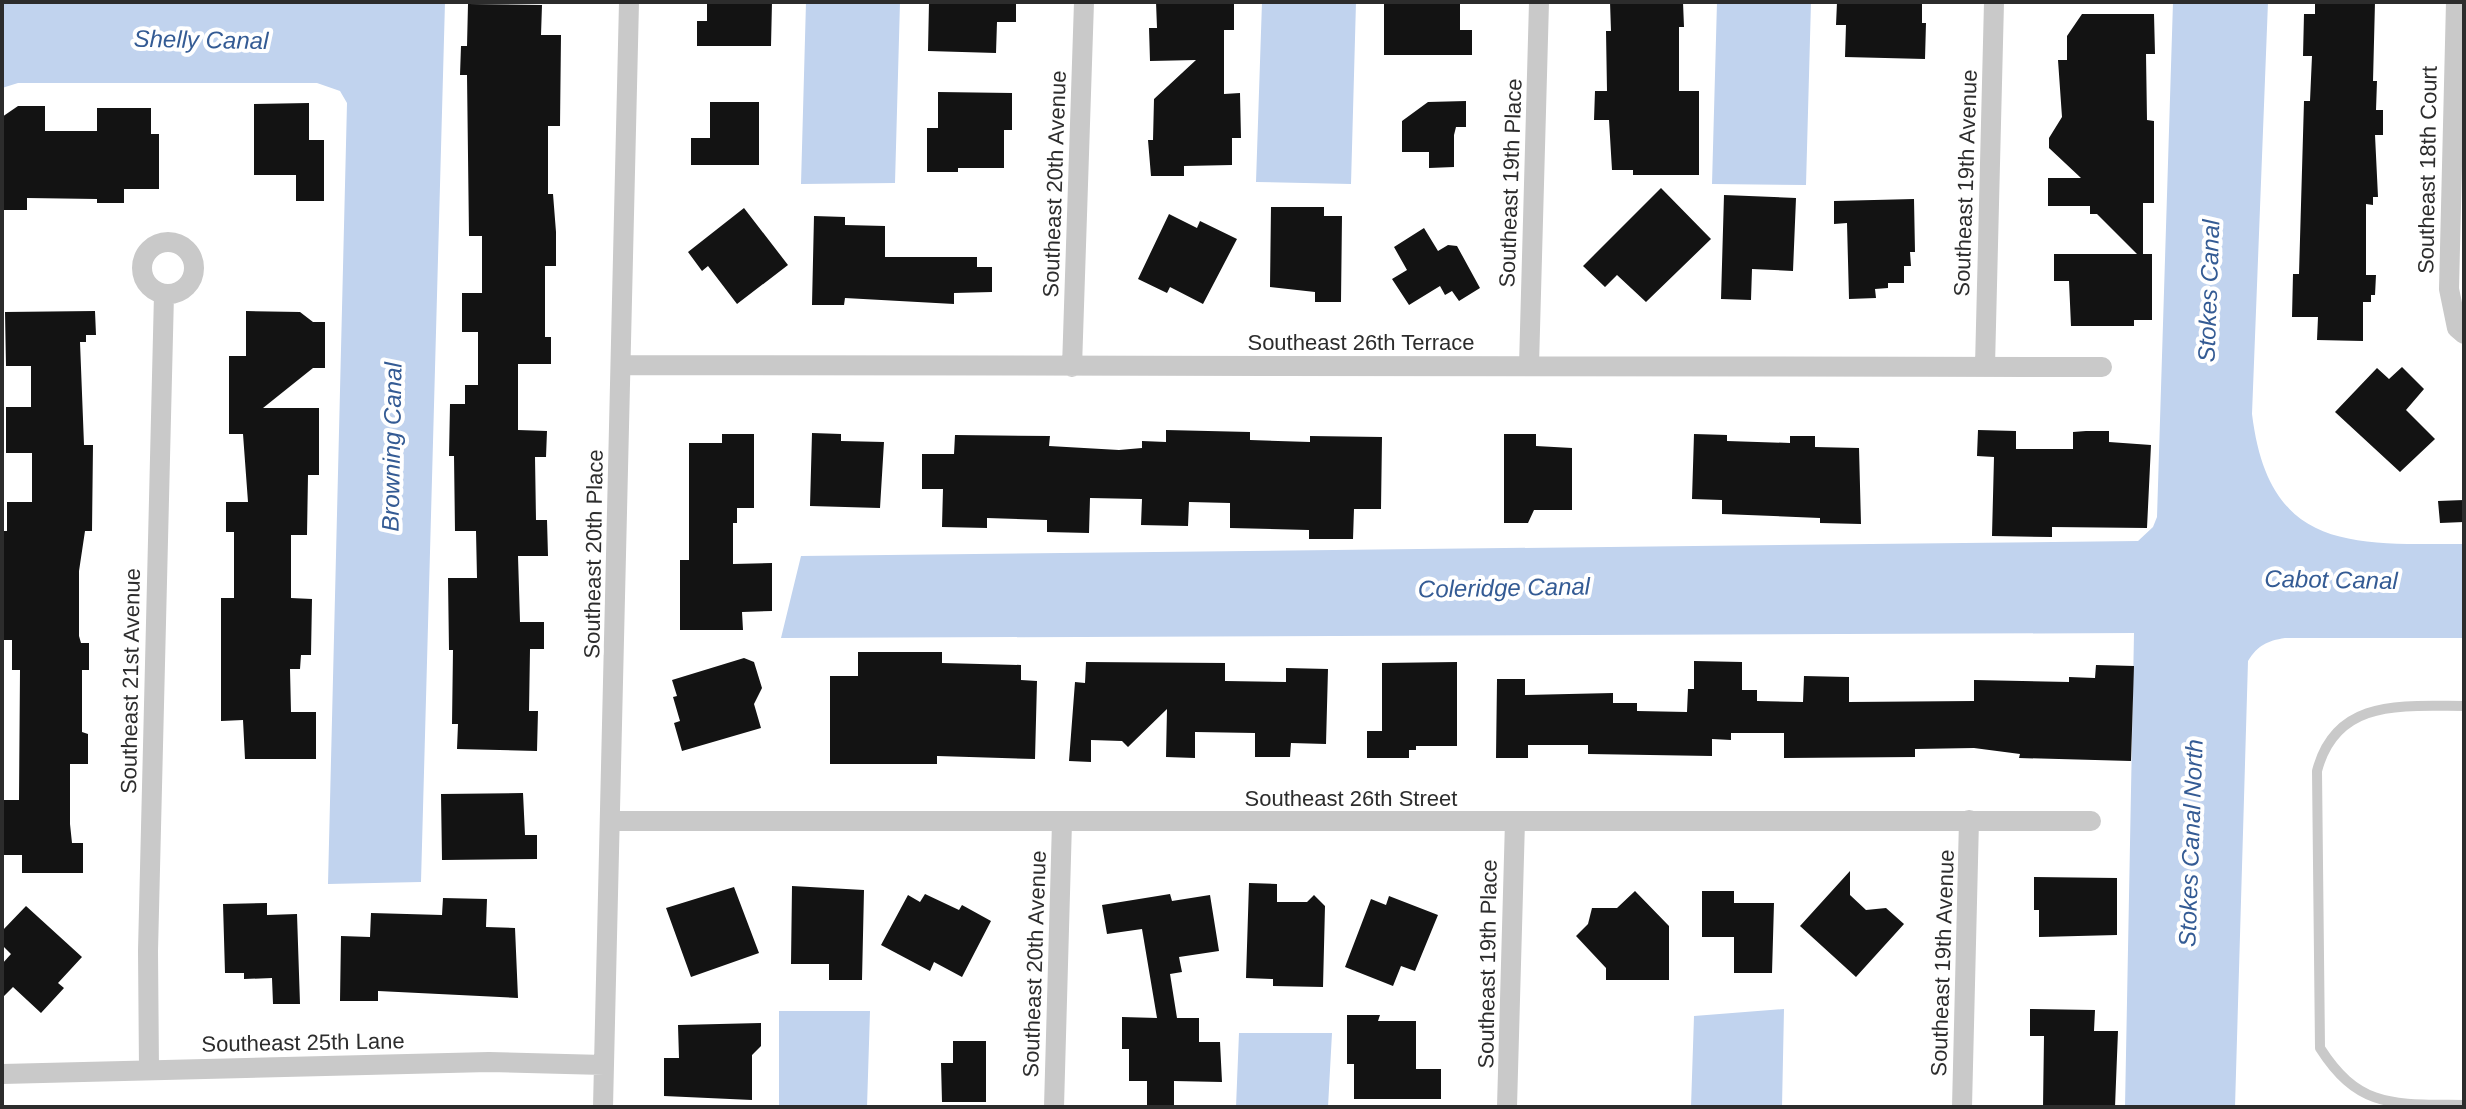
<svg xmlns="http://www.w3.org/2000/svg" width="2466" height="1109" font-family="Helvetica,sans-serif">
  <rect width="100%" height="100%" fill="#fff"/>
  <path fill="#c1d3ee" d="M 2,2 L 445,2 L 421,882 L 328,884 L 347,103 L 340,91 L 317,83 L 18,83 L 2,88 Z
    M 806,2 L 900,2 L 895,183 L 801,184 Z
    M 1262,2 L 1356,2 L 1351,184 L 1256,182 Z
    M 1717,2 L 1811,2 L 1806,185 L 1712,184 Z
    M 2173,2 L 2268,2 L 2252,414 C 2269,552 2351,544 2464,544 L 2464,638 L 2285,638 C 2267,641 2258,645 2248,661 L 2235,1107 L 2125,1107 L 2134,633 L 781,638 L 801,556 L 2138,541 L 2153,527 L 2157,517 Z
    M 1784,1009 L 1782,1107 L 1691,1107 L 1694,1016 Z
    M 779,1011 L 870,1011 L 867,1107 L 779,1107 Z
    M 1239,1033 L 1332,1033 L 1328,1107 L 1236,1107 Z"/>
  <path fill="#131313" d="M 707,2 L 772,2 L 771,46 L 697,46 L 697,21 L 707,21 Z
    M 929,2 L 1016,2 L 1016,22 L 997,22 L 996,53 L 928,51 Z
    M 1156,2 L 1234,2 L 1234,30 L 1224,30 L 1224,94 L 1240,93 L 1241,138 L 1232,138 L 1232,165 L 1184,166 L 1184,176 L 1151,176 L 1148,140 L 1153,140 L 1154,99 L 1196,60 L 1150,61 L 1149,28 L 1157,28 Z
    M 1384,2 L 1460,2 L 1460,30 L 1472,30 L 1472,55 L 1384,55 Z
    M 1610,2 L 1683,2 L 1684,27 L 1679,27 L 1679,91 L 1699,91 L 1699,175 L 1633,175 L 1633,170 L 1612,170 L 1609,120 L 1594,120 L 1595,91 L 1607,91 L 1606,31 L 1611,31 Z
    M 1837,2 L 1922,2 L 1922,23 L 1926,23 L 1925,59 L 1845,57 L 1846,25 L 1836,25 Z
    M 2315,2 L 2375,2 L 2373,81 L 2377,81 L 2376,110 L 2383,110 L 2383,135 L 2375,135 L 2378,197 L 2373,197 L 2373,205 L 2366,204 L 2366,275 L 2376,275 L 2375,295 L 2371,295 L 2371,302 L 2363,302 L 2363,341 L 2317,340 L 2318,317 L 2292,317 L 2293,274 L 2299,274 L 2304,101 L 2310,101 L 2312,56 L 2303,56 L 2304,14 L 2315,14 Z
    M 468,4 L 542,5 L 541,35 L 561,35 L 560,126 L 548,126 L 548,194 L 553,194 L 556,232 L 556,266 L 545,266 L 545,337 L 551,337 L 551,364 L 518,364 L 518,430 L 547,431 L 546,457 L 535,457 L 536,520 L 547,520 L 548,556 L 518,556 L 520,622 L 544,622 L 544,649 L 530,649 L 529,711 L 538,711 L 537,751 L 457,749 L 458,724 L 452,724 L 453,650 L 449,650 L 448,578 L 477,578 L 476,531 L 455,531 L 454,456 L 449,456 L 450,404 L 465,404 L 465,385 L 478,385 L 478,332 L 462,332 L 462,293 L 482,293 L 482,236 L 469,236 L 467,75 L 460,75 L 461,46 L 467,46 Z
    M 2082,14 L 2154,14 L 2155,54 L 2146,54 L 2147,120 L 2154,121 L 2154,203 L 2143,203 L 2143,254 L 2152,254 L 2152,320 L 2134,320 L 2134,326 L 2071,326 L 2069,281 L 2054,281 L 2054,254 L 2137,254 L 2097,214 L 2090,214 L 2090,206 L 2048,206 L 2048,178 L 2081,178 L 2049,148 L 2049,138 L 2062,117 L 2058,60 L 2067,60 L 2067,36 Z
    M 938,92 L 1012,93 L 1012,130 L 1004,130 L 1004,168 L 958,168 L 958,172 L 927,172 L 927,128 L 938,128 Z
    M 1466,101 L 1466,127 L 1456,127 L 1454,135 L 1454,167 L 1429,168 L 1429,152 L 1402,152 L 1402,121 L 1428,102 Z
    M 710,102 L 759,102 L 759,165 L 691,165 L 691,138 L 710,138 Z
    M 309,103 L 309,140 L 324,140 L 324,201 L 296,201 L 296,175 L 254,175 L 254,104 Z
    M 18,106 L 45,106 L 45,131 L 97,131 L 97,108 L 151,108 L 151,134 L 159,134 L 159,189 L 124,189 L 124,203 L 97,203 L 97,199 L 27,198 L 27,210 L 2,210 L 2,117 Z
    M 1661,188 L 1711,239 L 1646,302 L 1617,275 L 1605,287 L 1583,266 Z
    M 1724,195 L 1796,198 L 1793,271 L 1752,269 L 1751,300 L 1721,299 Z
    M 1914,199 L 1915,252 L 1910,252 L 1911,266 L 1904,266 L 1904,283 L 1888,283 L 1888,288 L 1875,289 L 1876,298 L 1849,299 L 1847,223 L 1834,224 L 1834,201 Z
    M 1271,207 L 1324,207 L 1324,216 L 1342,216 L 1341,302 L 1315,302 L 1315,292 L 1270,287 Z
    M 744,208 L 788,265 L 737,304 L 708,266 L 702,271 L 688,252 Z
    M 1169,214 L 1197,228 L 1200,221 L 1237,239 L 1203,304 L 1170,287 L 1167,293 L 1138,279 Z
    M 814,216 L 845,217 L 845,225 L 885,226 L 885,257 L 977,257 L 977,267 L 992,267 L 992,292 L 954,293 L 954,304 L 845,298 L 844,305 L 812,305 Z
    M 1424,228 L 1438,251 L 1448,245 L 1457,246 L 1480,288 L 1459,301 L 1452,291 L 1445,295 L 1440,286 L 1409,305 L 1392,279 L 1407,270 L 1394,247 Z
    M 95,311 L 96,335 L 86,335 L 86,342 L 80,342 L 84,445 L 93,445 L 92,531 L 85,531 L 79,571 L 79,636 L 81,643 L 89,643 L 89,670 L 82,670 L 82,732 L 88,734 L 88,764 L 70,764 L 70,824 L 72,843 L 83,843 L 83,873 L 22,873 L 22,855 L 2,855 L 2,800 L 19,800 L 20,670 L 12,670 L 12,640 L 4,640 L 2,531 L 7,531 L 7,502 L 32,502 L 32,453 L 6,453 L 6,407 L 31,407 L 31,366 L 6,366 L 5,312 Z
    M 246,311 L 300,312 L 313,322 L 325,322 L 325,368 L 313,368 L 263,408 L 319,408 L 319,475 L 308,475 L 307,535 L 291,535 L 291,598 L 312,599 L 311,655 L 301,655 L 300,669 L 290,669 L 291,712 L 316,712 L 316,759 L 245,759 L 243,720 L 221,721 L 221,598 L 234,598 L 234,532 L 226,532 L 226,502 L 248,502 L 243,434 L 229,434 L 229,356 L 246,356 Z
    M 2402,367 L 2424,389 L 2406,410 L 2435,439 L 2400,472 L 2335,412 L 2377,368 L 2389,379 Z
    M 1166,430 L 1250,432 L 1250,440 L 1310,442 L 1310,436 L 1382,437 L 1381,509 L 1354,509 L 1353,539 L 1309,539 L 1309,530 L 1230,528 L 1230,503 L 1189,502 L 1188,526 L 1141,525 L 1142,499 L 1090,498 L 1089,533 L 1047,532 L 1047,520 L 987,518 L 987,528 L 942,527 L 943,489 L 922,489 L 922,454 L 954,454 L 955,435 L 1050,436 L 1049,446 L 1119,450 L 1142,448 L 1142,441 L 1166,442 Z
    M 1978,430 L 2016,431 L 2016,449 L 2073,449 L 2073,432 L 2086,431 L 2109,431 L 2109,442 L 2151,445 L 2147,528 L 2052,527 L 2052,537 L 1992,536 L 1994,457 L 1977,456 Z
    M 812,433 L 841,434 L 841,441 L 884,442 L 880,508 L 810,506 Z
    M 722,434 L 754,434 L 754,508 L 737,508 L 737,523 L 733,523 L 733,564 L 772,563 L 772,611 L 742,612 L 743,630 L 680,630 L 680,560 L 689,560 L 689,443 L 722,443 Z
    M 1504,434 L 1536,434 L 1536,446 L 1572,448 L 1572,510 L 1534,510 L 1528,523 L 1504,523 Z
    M 1694,434 L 1727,435 L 1727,441 L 1790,443 L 1790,436 L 1815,436 L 1815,447 L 1859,448 L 1861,524 L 1820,523 L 1820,518 L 1722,514 L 1722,500 L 1692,499 Z
    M 2464,500 L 2464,522 L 2440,523 L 2438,501 Z
    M 858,652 L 942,652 L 942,663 L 1021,665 L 1021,680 L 1037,681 L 1035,759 L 937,756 L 937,764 L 830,764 L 830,676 L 858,676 Z
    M 744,658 L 754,662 L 762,688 L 754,704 L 761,728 L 682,751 L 674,723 L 680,721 L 673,697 L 677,696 L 672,680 Z
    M 1694,661 L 1742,662 L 1742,690 L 1757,690 L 1757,701 L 1803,702 L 1804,676 L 1849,677 L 1849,702 L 1974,701 L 1974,680 L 2069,682 L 2069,677 L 2095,678 L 2096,665 L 2134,666 L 2131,761 L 2019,758 L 2020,754 L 1974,748 L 1915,749 L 1915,757 L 1784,758 L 1784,733 L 1731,733 L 1731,740 L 1712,739 L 1712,756 L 1588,754 L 1588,745 L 1528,745 L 1528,758 L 1496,758 L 1497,679 L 1525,679 L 1525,695 L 1613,693 L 1613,703 L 1637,703 L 1637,711 L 1687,712 L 1688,689 L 1694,689 Z
    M 1086,662 L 1225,663 L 1225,681 L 1286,682 L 1286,668 L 1328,669 L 1326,744 L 1291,743 L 1290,757 L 1255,757 L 1255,733 L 1195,732 L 1195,758 L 1166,757 L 1167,709 L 1128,747 L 1122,741 L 1091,740 L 1091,762 L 1069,761 L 1075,682 L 1085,683 Z
    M 1457,662 L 1457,746 L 1416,746 L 1416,750 L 1409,750 L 1409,758 L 1367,758 L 1367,731 L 1382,731 L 1382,663 Z
    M 523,793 L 525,835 L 537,835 L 537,859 L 442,860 L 441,794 Z
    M 1850,871 L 1850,895 L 1866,910 L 1886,908 L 1904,924 L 1856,977 L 1800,926 Z
    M 2034,877 L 2117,878 L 2117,935 L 2039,937 L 2039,910 L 2034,910 Z
    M 1249,883 L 1277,884 L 1277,902 L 1307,902 L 1314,895 L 1325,906 L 1323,987 L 1273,986 L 1273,979 L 1246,978 Z
    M 792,886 L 864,890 L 862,980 L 829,980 L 829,964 L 791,964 Z
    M 734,887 L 759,953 L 691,977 L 666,908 Z
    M 1635,891 L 1669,926 L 1669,980 L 1606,980 L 1606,968 L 1576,936 L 1588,924 L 1592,908 L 1617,908 Z
    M 1702,891 L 1734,891 L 1734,903 L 1774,903 L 1772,973 L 1734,973 L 1734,937 L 1702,937 Z
    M 925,894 L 959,910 L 962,905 L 991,921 L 962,977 L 934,962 L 930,971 L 881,945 L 908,895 L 920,902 Z
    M 1170,894 L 1172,901 L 1210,895 L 1219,951 L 1179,957 L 1182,972 L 1170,974 L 1177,1018 L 1199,1018 L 1199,1042 L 1220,1042 L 1222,1082 L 1174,1081 L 1174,1107 L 1147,1107 L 1147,1081 L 1129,1081 L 1129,1049 L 1122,1049 L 1122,1017 L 1157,1018 L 1142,929 L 1107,934 L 1102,905 Z
    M 1389,896 L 1438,915 L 1415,971 L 1401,966 L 1393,986 L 1345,967 L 1371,899 L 1386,905 Z
    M 443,898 L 487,899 L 486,927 L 515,928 L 518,998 L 378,991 L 378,1001 L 340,1001 L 341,936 L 370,937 L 371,913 L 442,915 Z
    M 267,903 L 267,915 L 297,914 L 300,1004 L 273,1004 L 272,978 L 244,979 L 244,973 L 225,973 L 223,904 Z
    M 26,906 L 82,957 L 58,983 L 64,988 L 41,1013 L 13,987 L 2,998 L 2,964 L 11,954 L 2,945 L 2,931 Z
    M 2030,1009 L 2095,1010 L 2094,1031 L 2118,1031 L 2115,1107 L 2043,1107 L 2044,1036 L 2030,1036 Z
    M 1347,1015 L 1380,1015 L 1378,1021 L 1416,1021 L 1416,1069 L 1441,1069 L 1441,1099 L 1354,1099 L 1354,1064 L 1347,1064 Z
    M 761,1023 L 761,1046 L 752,1055 L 752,1100 L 664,1096 L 664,1058 L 679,1058 L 678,1025 Z
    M 953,1041 L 986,1041 L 986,1102 L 942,1102 L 941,1063 L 953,1063 Z"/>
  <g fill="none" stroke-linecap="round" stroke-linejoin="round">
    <path stroke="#c9c9c9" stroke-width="10" d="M 2464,706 C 2402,706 2336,698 2317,771 L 2320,1048 C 2359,1109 2393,1104 2464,1105"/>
    <path stroke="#c9c9c9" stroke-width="20" d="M 2456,2 L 2449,289 L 2457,328 L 2464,334
      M142 268a26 26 0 1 1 52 0a26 26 0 1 1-52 0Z
      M 621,365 L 2102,367
      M 1529,366 L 1539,2
      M 1985,366 L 1994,2
      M 1072,367 L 1084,2
      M 611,821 L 2091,821
      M 149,1069 L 148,951 L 164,294
      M 2,1074 L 489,1062 L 604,1065
      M 603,1107 L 629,2
      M 1054,1107 L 1062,822
      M 1507,1107 L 1515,821
      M 1962,1107 L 1969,820"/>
  </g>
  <g text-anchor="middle" stroke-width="8" stroke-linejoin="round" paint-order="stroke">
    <g font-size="22" fill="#2c2c2c" stroke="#fff">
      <text transform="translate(2427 170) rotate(-89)" y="8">Southeast 18th Court</text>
      <text transform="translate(1510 183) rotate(-88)" y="8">Southeast 19th Place</text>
      <text transform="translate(1965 183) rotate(-88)" y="8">Southeast 19th Avenue</text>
      <text transform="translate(1054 184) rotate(-88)" y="8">Southeast 20th Avenue</text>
      <text x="1361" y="350">Southeast 26th Terrace</text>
      <text transform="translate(593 554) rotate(-89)" y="8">Southeast 20th Place</text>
      <text transform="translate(130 681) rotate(-89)" y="8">Southeast 21st Avenue</text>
      <text x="1351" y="806">Southeast 26th Street</text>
      <text transform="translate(1942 963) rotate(-88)" y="8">Southeast 19th Avenue</text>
      <text transform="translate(1034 964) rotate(-88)" y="8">Southeast 20th Avenue</text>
      <text transform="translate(1487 964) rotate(-89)" y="8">Southeast 19th Place</text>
      <text transform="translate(303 1042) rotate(-1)" y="8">Southeast 25th Lane</text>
    </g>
    <g font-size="24" font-style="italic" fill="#345b94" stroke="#fff">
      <text transform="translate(201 40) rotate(1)" y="8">Shelly Canal</text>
      <text transform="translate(2209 291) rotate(-88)" y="8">Stokes Canal</text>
      <text transform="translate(392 447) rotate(-89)" y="8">Browning Canal</text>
      <text transform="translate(2331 580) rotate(1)" y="8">Cabot Canal</text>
      <text transform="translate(1504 588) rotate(-1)" y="8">Coleridge Canal</text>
      <text transform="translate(2191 843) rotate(-88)" y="8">Stokes Canal North</text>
    </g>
  </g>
  <rect width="2466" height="1109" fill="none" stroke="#2c2c2c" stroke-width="8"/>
</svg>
